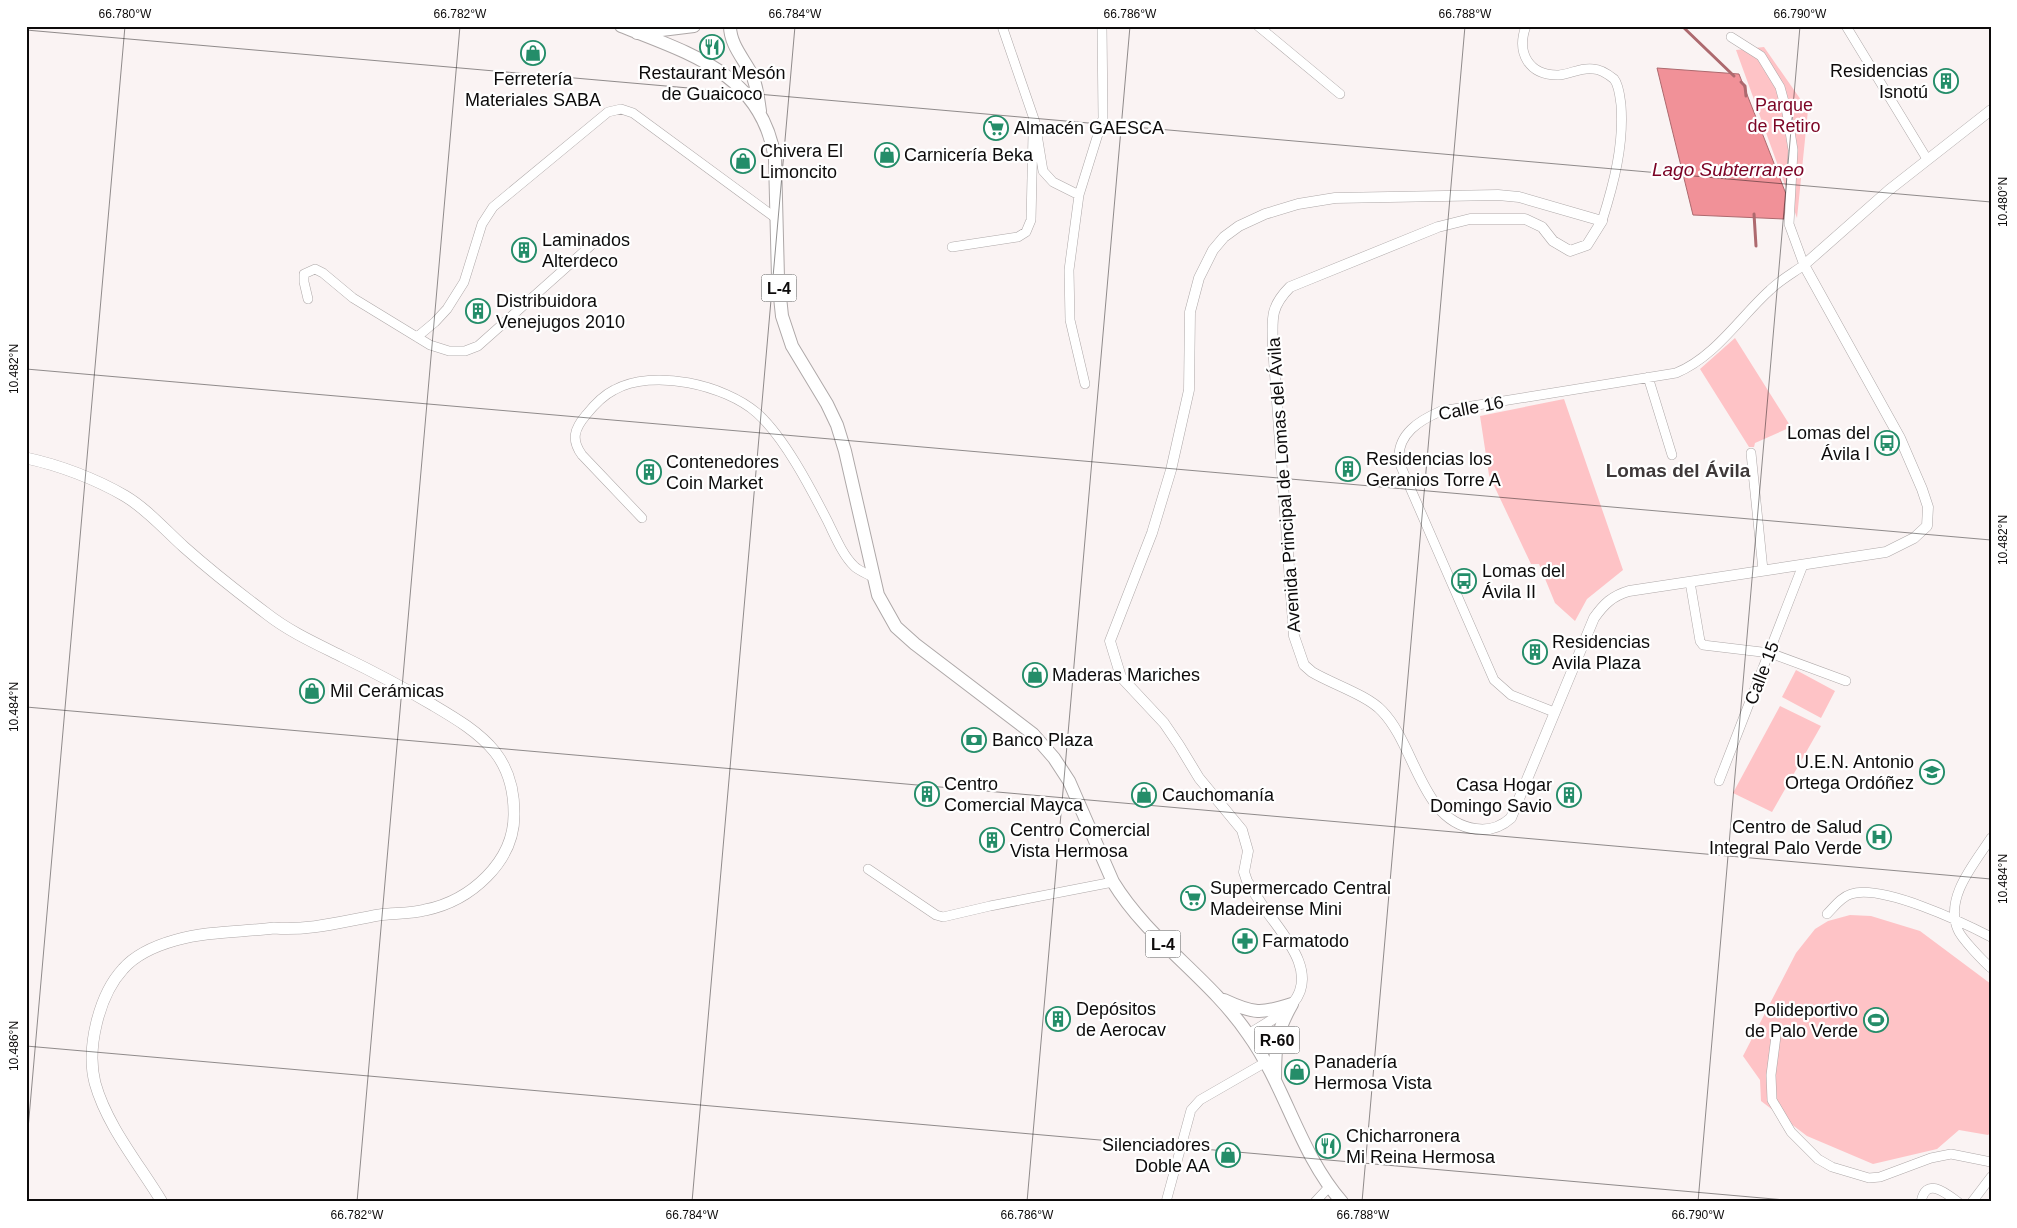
<svg xmlns="http://www.w3.org/2000/svg" width="2017" height="1228" font-family="Arial,sans-serif">
  <rect width="100%" height="100%" fill="#faf3f3"/>
  <path fill="#fec3c6" d="M 1764,47 L 1808,110 L 1797,218 L 1736,50 Z
    M 1735,338 L 1791,427 L 1755,443 L 1754,447 L 1749,447 L 1700,369 Z
    M 1564,399 L 1623,570 L 1587,599 L 1575,621 L 1555,603 L 1539,564 L 1531,564 L 1489,475 L 1480,416 Z
    M 1796,670 L 1835,691 L 1821,718 L 1782,697 Z
    M 1780,706 L 1821,726 L 1772,812 L 1733,793 Z
    M 1850,915 L 1871,916 L 1920,931 L 1991,984 L 1991,1132 L 1988,1135 L 1959,1130 L 1937,1149 L 1873,1164 L 1807,1136 L 1761,1101 L 1760,1080 L 1743,1056 L 1796,953 L 1815,929 L 1828,921 Z"/>
  <path fill="#f19198" stroke="#ad696e" d="M 1657,68 L 1739,74 L 1786,194 L 1784,219 L 1693,215 Z"/>
  <g fill="none" stroke-linecap="round" stroke-linejoin="round">
    <path stroke="#ad696e" stroke-width="3" d="M 1682,26 L 1734,76
      M 1741,82 L 1745,86 L 1746,96
      M 1754,214 L 1756,246"/>
    <defs>
      <path id="minor" d="M 1002,26 L 1035,122 L 1043,171 L 1053,182 L 1079,195
        M 1258,26 L 1340,94
        M 1526,26 C 1516,53 1529,76 1559,75 C 1570,74 1582,67 1593,69 C 1600,69 1609,75 1614,79 C 1619,85 1620,97 1621,105 C 1624,145 1614,183 1602,221
        M 1846,26 L 1927,159
        M 952,247 L 1018,237 L 1026,232 L 1031,220 L 1033,134
        M 308,299 L 304,282 L 304,274 L 315,269 L 323,273 L 353,298 L 430,345 L 449,351 L 465,351 L 478,346 L 598,239
        M 417,337 L 435,322 L 447,309 L 464,282 L 482,224 L 493,207 L 608,112 L 621,109 L 633,113 L 777,219
        M 1648,377 L 1672,455
        M 1085,384 L 1070,320 L 1069,270 L 1079,195 L 1103,118 L 1102,26
        M 1751,453 L 1763,570
        M 642,518 L 582,455 C 571,440 574,429 586,415 C 594,405 602,396 614,390 C 653,368 725,385 757,413 C 784,437 810,487 827,520 C 835,536 842,554 854,566 C 859,571 868,574 874,578
        M 1690,582 L 1700,641 L 1703,645 L 1770,653 L 1846,681
        M 1554,712 L 1511,695 L 1494,680 L 1405,476 C 1403,471 1400,465 1399,460 C 1397,434 1420,420 1441,411 L 1676,373 C 1715,357 1740,317 1770,290 C 1780,280 1793,273 1804,265 L 1789,224 L 1793,150 L 1787,113 L 1780,87 L 1761,56 L 1731,37
        M 1719,781 L 1803,565
        M 1991,838 C 1974,864 1944,898 1958,930 C 1961,938 1983,961 1991,968
        M 868,869 L 936,915 L 943,917 L 990,906 L 1113,882
        M 1827,914 C 1834,907 1841,897 1851,894 C 1882,884 1962,922 1991,937
        M 1776,1036 L 1771,1075 L 1772,1100 L 1791,1132 L 1818,1159 L 1832,1167 L 1869,1178 L 1880,1177 L 1931,1158 L 1951,1154 L 1991,1162
        M 1166,1202 L 1191,1110 L 1200,1100 L 1266,1062
        M 1315,1202 L 1329,1187
        M 1921,1202 C 1926,1176 1946,1193 1958,1202
        M 1972,1202 L 1991,1177"/>
      <path id="tertiary" d="M 1249,1034 C 1262,1026 1284,1014 1293,1003 C 1318,973 1285,937 1268,913 C 1260,903 1254,892 1247,881 L 1244,872 L 1248,851 L 1242,830 L 1199,778 L 1179,745 L 1164,723 L 1121,677 L 1110,641 L 1152,533 L 1171,470 L 1189,390 L 1190,312 L 1199,278 L 1213,250 L 1224,237 L 1239,226 L 1265,214 L 1298,204 L 1335,198 L 1498,195 L 1519,197 L 1602,221 L 1587,245 L 1570,251 L 1553,241 L 1542,227 L 1525,219 L 1470,219 L 1438,227 L 1290,287 C 1270,307 1272,319 1273,346 L 1294,636 L 1304,665 L 1312,672 C 1332,684 1367,695 1382,711 C 1416,746 1421,822 1476,829 C 1490,831 1501,827 1511,818 L 1594,618 C 1604,604 1612,596 1629,591 L 1886,552 L 1914,538 L 1927,526 L 1928,507 L 1922,489 L 1900,438 L 1804,265 L 1889,190 L 1991,110"/>
      <path id="secondary" d="M 26,458 C 59,465 96,479 125,496 C 147,509 166,531 184,547 C 211,571 239,593 267,614 C 290,632 317,644 343,657 C 374,672 404,688 433,705 C 455,718 479,732 495,752 C 509,770 514,791 514,813 C 515,862 470,901 425,910 C 410,914 394,913 379,915 C 344,921 310,931 274,928 C 242,932 208,931 176,940 C 158,945 136,954 123,969 C 99,995 86,1048 95,1083 C 107,1126 139,1164 162,1202"/>
      <path id="primary" d="M 621,26 C 691,54 762,74 775,159 L 778,278 L 782,316 L 792,346 L 827,404 L 837,425 L 845,451 L 878,595 L 896,627 L 915,644 L 1033,734 L 1054,758 L 1069,781 L 1113,882 C 1149,941 1209,977 1248,1034 C 1286,1087 1299,1153 1342,1202
        M 730,26 C 730,44 743,58 751,73 C 757,84 758,98 760,111
        M 637,33 L 694,26
        M 1224,1000 C 1254,1014 1261,1014 1292,1004
        M 1275,1078 C 1275,1046 1276,1032 1292,1004"/>
    </defs>
    <use href="#minor" stroke="#aea8a8" stroke-width="10"/>
    <use href="#tertiary" stroke="#aea8a8" stroke-width="11"/>
    <use href="#secondary" stroke="#aea8a8" stroke-width="12"/>
    <use href="#primary" stroke="#aea8a8" stroke-width="14"/>
    <use href="#minor" stroke="#fff" stroke-width="9"/>
    <use href="#tertiary" stroke="#fff" stroke-width="10"/>
    <use href="#secondary" stroke="#fff" stroke-width="11"/>
    <use href="#primary" stroke="#fff" stroke-width="12"/>
  </g>
  <path fill="none" stroke="#0d0b0b" stroke-width="1" stroke-opacity="0.45" d="M 26,30 L 1991,202M 26,369 L 1991,540M 26,707 L 1991,879M 26,1046 L 1808,1202M 26,1152 L 125,26M 357,1202 L 460,26M 692,1202 L 795,26M 1027,1202 L 1130,26M 1362,1202 L 1465,26M 1698,1202 L 1800,26"/>
  <defs>
    <symbol id="restaurant-ring" viewBox="-11 -11 22 22"><circle r="9.5" fill="#fff" stroke="#248d69" stroke-width="1.5"/><path d="M-5-6h1v4h1v-4h1v4h1v-4h1v5L-1.5 .5V6h-2V.5L-5-1ZM5-6V6H3V1.5H1.5Q1.5-4 5-6Z" fill="#248d69"/></symbol>
    <symbol id="shop-ring" viewBox="-11 -11 22 22"><circle r="9.5" fill="#fff" stroke="#248d69" stroke-width="1.5"/><path d="M-5-2.5h2.3a2.7 3.5 0 0 1 5.4 0H5L5.5 6h-11ZM-1.5-2.5h3a1.5 2.3 0 0 0-3 0Z" fill="#248d69"/></symbol>
    <symbol id="building-ring" viewBox="-11 -11 22 22"><circle r="9.5" fill="#fff" stroke="#248d69" stroke-width="1.5"/><path d="M-4-6H4V6H1V3H-1V6H-4ZM-2.5-4.3h1.7v1.8h-1.7ZM.8-4.3h1.7v1.8H.8ZM-2.5-1h1.7V.8h-1.7ZM.8-1h1.7V.8H.8Z" fill="#248d69"/></symbol>
    <symbol id="supermarket-ring" viewBox="-11 -11 22 22"><circle r="9.5" fill="#fff" stroke="#248d69" stroke-width="1.5"/><path d="M-6-5.5h2.5l.6 2H6L4.5 2H-2.5L-4.4-4H-6ZM-1.5 3.2a1.3 1.3 0 1 0 .1 0ZM3 3.2a1.3 1.3 0 1 0 .1 0Z" fill="#248d69"/></symbol>
    <symbol id="bus-ring" viewBox="-11 -11 22 22"><circle r="9.5" fill="#fff" stroke="#248d69" stroke-width="1.5"/><path d="M-5-6H5V4H4V6H2V4H-2V6H-4V4H-5ZM-3.5-4V0h7V-4ZM-3.5 1.2v1.5H-2V1.2ZM2 1.2v1.5H3.5V1.2Z" fill="#248d69"/></symbol>
    <symbol id="bank-ring" viewBox="-11 -11 22 22"><circle r="9.5" fill="#fff" stroke="#248d69" stroke-width="1.5"/><path d="M-6-4H6V4H-6ZM0-2.3a2.3 2.3 0 1 0 0 4.6a2.3 2.3 0 1 0 0-4.6Z" fill="#248d69"/></symbol>
    <symbol id="school-ring" viewBox="-11 -11 22 22"><circle r="9.5" fill="#fff" stroke="#248d69" stroke-width="1.5"/><path d="M0-5L7-2L0 1L-7-2ZM-4 1L0 2.5L4 1V4Q0 6-4 4Z" fill="#248d69"/></symbol>
    <symbol id="hospital-ring" viewBox="-11 -11 22 22"><circle r="9.5" fill="#fff" stroke="#248d69" stroke-width="1.5"/><path d="M-5-5h3v3.5h4V-5h3V5h-3V1.5h-4V5h-3Z" fill="#248d69"/></symbol>
    <symbol id="pharmacy-ring" viewBox="-11 -11 22 22"><circle r="9.5" fill="#fff" stroke="#248d69" stroke-width="1.5"/><path d="M-2-6h4v4h4v4h-4v4h-4v-4h-4v-4h4Z" fill="#248d69"/></symbol>
    <symbol id="stadium-ring" viewBox="-11 -11 22 22"><circle r="9.5" fill="#fff" stroke="#248d69" stroke-width="1.5"/><path d="M0-5a6.5 5 0 1 0 0 10a6.5 5 0 1 0 0-10ZM-3.5-1.8h7v3.6h-7Z" fill="#248d69"/></symbol>
  </defs>
  <g fill-rule="evenodd">
    <use href="#restaurant-ring" x="698" y="33" width="28" height="28"/>
    <use href="#shop-ring" x="519" y="39" width="28" height="28"/>
    <use href="#building-ring" x="1932" y="67" width="28" height="28"/>
    <use href="#supermarket-ring" x="982" y="114" width="28" height="28"/>
    <use href="#shop-ring" x="873" y="141" width="28" height="28"/>
    <use href="#shop-ring" x="729" y="147" width="28" height="28"/>
    <use href="#building-ring" x="510" y="236" width="28" height="28"/>
    <use href="#building-ring" x="464" y="297" width="28" height="28"/>
    <use href="#bus-ring" x="1873" y="429" width="28" height="28"/>
    <use href="#building-ring" x="1334" y="455" width="28" height="28"/>
    <use href="#building-ring" x="635" y="458" width="28" height="28"/>
    <use href="#bus-ring" x="1450" y="567" width="28" height="28"/>
    <use href="#building-ring" x="1521" y="638" width="28" height="28"/>
    <use href="#shop-ring" x="1021" y="661" width="28" height="28"/>
    <use href="#shop-ring" x="298" y="677" width="28" height="28"/>
    <use href="#bank-ring" x="960" y="726" width="28" height="28"/>
    <use href="#school-ring" x="1918" y="758" width="28" height="28"/>
    <use href="#building-ring" x="913" y="780" width="28" height="28"/>
    <use href="#shop-ring" x="1130" y="781" width="28" height="28"/>
    <use href="#building-ring" x="1555" y="781" width="28" height="28"/>
    <use href="#hospital-ring" x="1865" y="823" width="28" height="28"/>
    <use href="#building-ring" x="978" y="826" width="28" height="28"/>
    <use href="#supermarket-ring" x="1179" y="884" width="28" height="28"/>
    <use href="#pharmacy-ring" x="1231" y="927" width="28" height="28"/>
    <use href="#building-ring" x="1044" y="1005" width="28" height="28"/>
    <use href="#stadium-ring" x="1862" y="1006" width="28" height="28"/>
    <use href="#shop-ring" x="1283" y="1058" width="28" height="28"/>
    <use href="#restaurant-ring" x="1314" y="1132" width="28" height="28"/>
    <use href="#shop-ring" x="1214" y="1141" width="28" height="28"/>
  </g>
  <g text-anchor="middle" stroke-width="4.5" stroke-linejoin="round" paint-order="stroke">
    <g fill="#fff" stroke="#565454" stroke-width="1">
      <rect x="761.5" y="274.5" width="35" height="27" rx="4"/>
      <rect x="1145.5" y="930.5" width="35" height="27" rx="4"/>
      <rect x="1254.5" y="1026.5" width="45" height="27" rx="4"/>
    </g>
    <g font-size="16" font-weight="bold" fill="#0d0b0b">
      <text x="779" y="294">L-4</text>
      <text x="1163" y="950">L-4</text>
      <text x="1277" y="1046">R-60</text>
    </g>
    <g font-size="18" fill="#0d0b0b" stroke="#fff" text-anchor="start">
      <text x="1928" y="77" text-anchor="end">Residencias<tspan x="1928" dy="21">Isnotú</tspan></text>
      <text x="712" y="79" text-anchor="middle">Restaurant Mesón<tspan x="712" dy="21">de Guaicoco</tspan></text>
      <text x="533" y="85" text-anchor="middle">Ferretería<tspan x="533" dy="21">Materiales SABA</tspan></text>
      <text x="1014" y="134">Almacén GAESCA</text>
      <text x="760" y="157">Chivera El<tspan x="760" dy="21">Limoncito</tspan></text>
      <text x="904" y="161">Carnicería Beka</text>
      <text x="542" y="246">Laminados<tspan x="542" dy="21">Alterdeco</tspan></text>
      <text x="496" y="307">Distribuidora<tspan x="496" dy="21">Venejugos 2010</tspan></text>
      <text x="1870" y="439" text-anchor="end">Lomas del<tspan x="1870" dy="21">Ávila I</tspan></text>
      <text x="1366" y="465">Residencias los<tspan x="1366" dy="21">Geranios Torre A</tspan></text>
      <text x="666" y="468">Contenedores<tspan x="666" dy="21">Coin Market</tspan></text>
      <text x="1482" y="577">Lomas del<tspan x="1482" dy="21">Ávila II</tspan></text>
      <text x="1552" y="648">Residencias<tspan x="1552" dy="21">Avila Plaza</tspan></text>
      <text x="1052" y="681">Maderas Mariches</text>
      <text x="330" y="697">Mil Cerámicas</text>
      <text x="992" y="746">Banco Plaza</text>
      <text x="1914" y="768" text-anchor="end">U.E.N. Antonio<tspan x="1914" dy="21">Ortega Ordóñez</tspan></text>
      <text x="944" y="790">Centro<tspan x="944" dy="21">Comercial Mayca</tspan></text>
      <text x="1552" y="791" text-anchor="end">Casa Hogar<tspan x="1552" dy="21">Domingo Savio</tspan></text>
      <text x="1162" y="801">Cauchomanía</text>
      <text x="1862" y="833" text-anchor="end">Centro de Salud<tspan x="1862" dy="21">Integral Palo Verde</tspan></text>
      <text x="1010" y="836">Centro Comercial<tspan x="1010" dy="21">Vista Hermosa</tspan></text>
      <text x="1210" y="894">Supermercado Central<tspan x="1210" dy="21">Madeirense Mini</tspan></text>
      <text x="1262" y="947">Farmatodo</text>
      <text x="1076" y="1015">Depósitos<tspan x="1076" dy="21">de Aerocav</tspan></text>
      <text x="1858" y="1016" text-anchor="end">Polideportivo<tspan x="1858" dy="21">de Palo Verde</tspan></text>
      <text x="1314" y="1068">Panadería<tspan x="1314" dy="21">Hermosa Vista</tspan></text>
      <text x="1346" y="1142">Chicharronera<tspan x="1346" dy="21">Mi Reina Hermosa</tspan></text>
      <text x="1210" y="1151" text-anchor="end">Silenciadores<tspan x="1210" dy="21">Doble AA</tspan></text>
    </g>
    <g font-size="18" fill="#7d0626" stroke="#fff">
      <text x="1784" y="111">Parque<tspan x="1784" dy="21">de Retiro</tspan></text>
    </g>
    <g font-size="18" fill="#0d0b0b" stroke="#fff">
      <text transform="translate(1471 408) rotate(-11)" y="6">Calle 16</text>
      <text transform="translate(1284 485) rotate(-94)" y="6">Avenida Principal de Lomas del Ávila</text>
      <text transform="translate(1762 673) rotate(-69)" y="6">Calle 15</text>
    </g>
    <g font-size="19" font-style="italic" fill="#7a0224" stroke="#fff">
      <text x="1728" y="176">Lago Subterraneo</text>
    </g>
    <g font-size="19" font-weight="bold" fill="#3e3839" stroke="#fff">
      <text x="1678" y="477">Lomas del Ávila</text>
    </g>
  </g>
  <rect width="2017" height="1228" fill="none" stroke="#ffffff" stroke-width="55"/>
  <rect x="28" y="28" width="1962" height="1172" fill="none" stroke="#0d0b0b" stroke-width="2"/>
  <g font-size="12" text-anchor="middle" fill="#0d0b0b">
    <text x="125" y="18">66.780°W</text>
    <text x="460" y="18">66.782°W</text>
    <text x="795" y="18">66.784°W</text>
    <text x="1130" y="18">66.786°W</text>
    <text x="1465" y="18">66.788°W</text>
    <text x="1800" y="18">66.790°W</text>
    <text transform="translate(2003 202) rotate(-90)" y="4">10.480°N</text>
    <text transform="translate(14 369) rotate(-90)" y="4">10.482°N</text>
    <text transform="translate(2003 540) rotate(-90)" y="4">10.482°N</text>
    <text transform="translate(14 707) rotate(-90)" y="4">10.484°N</text>
    <text transform="translate(2003 879) rotate(-90)" y="4">10.484°N</text>
    <text transform="translate(14 1046) rotate(-90)" y="4">10.486°N</text>
    <text x="357" y="1219">66.782°W</text>
    <text x="692" y="1219">66.784°W</text>
    <text x="1027" y="1219">66.786°W</text>
    <text x="1363" y="1219">66.788°W</text>
    <text x="1698" y="1219">66.790°W</text>
  </g>
</svg>
